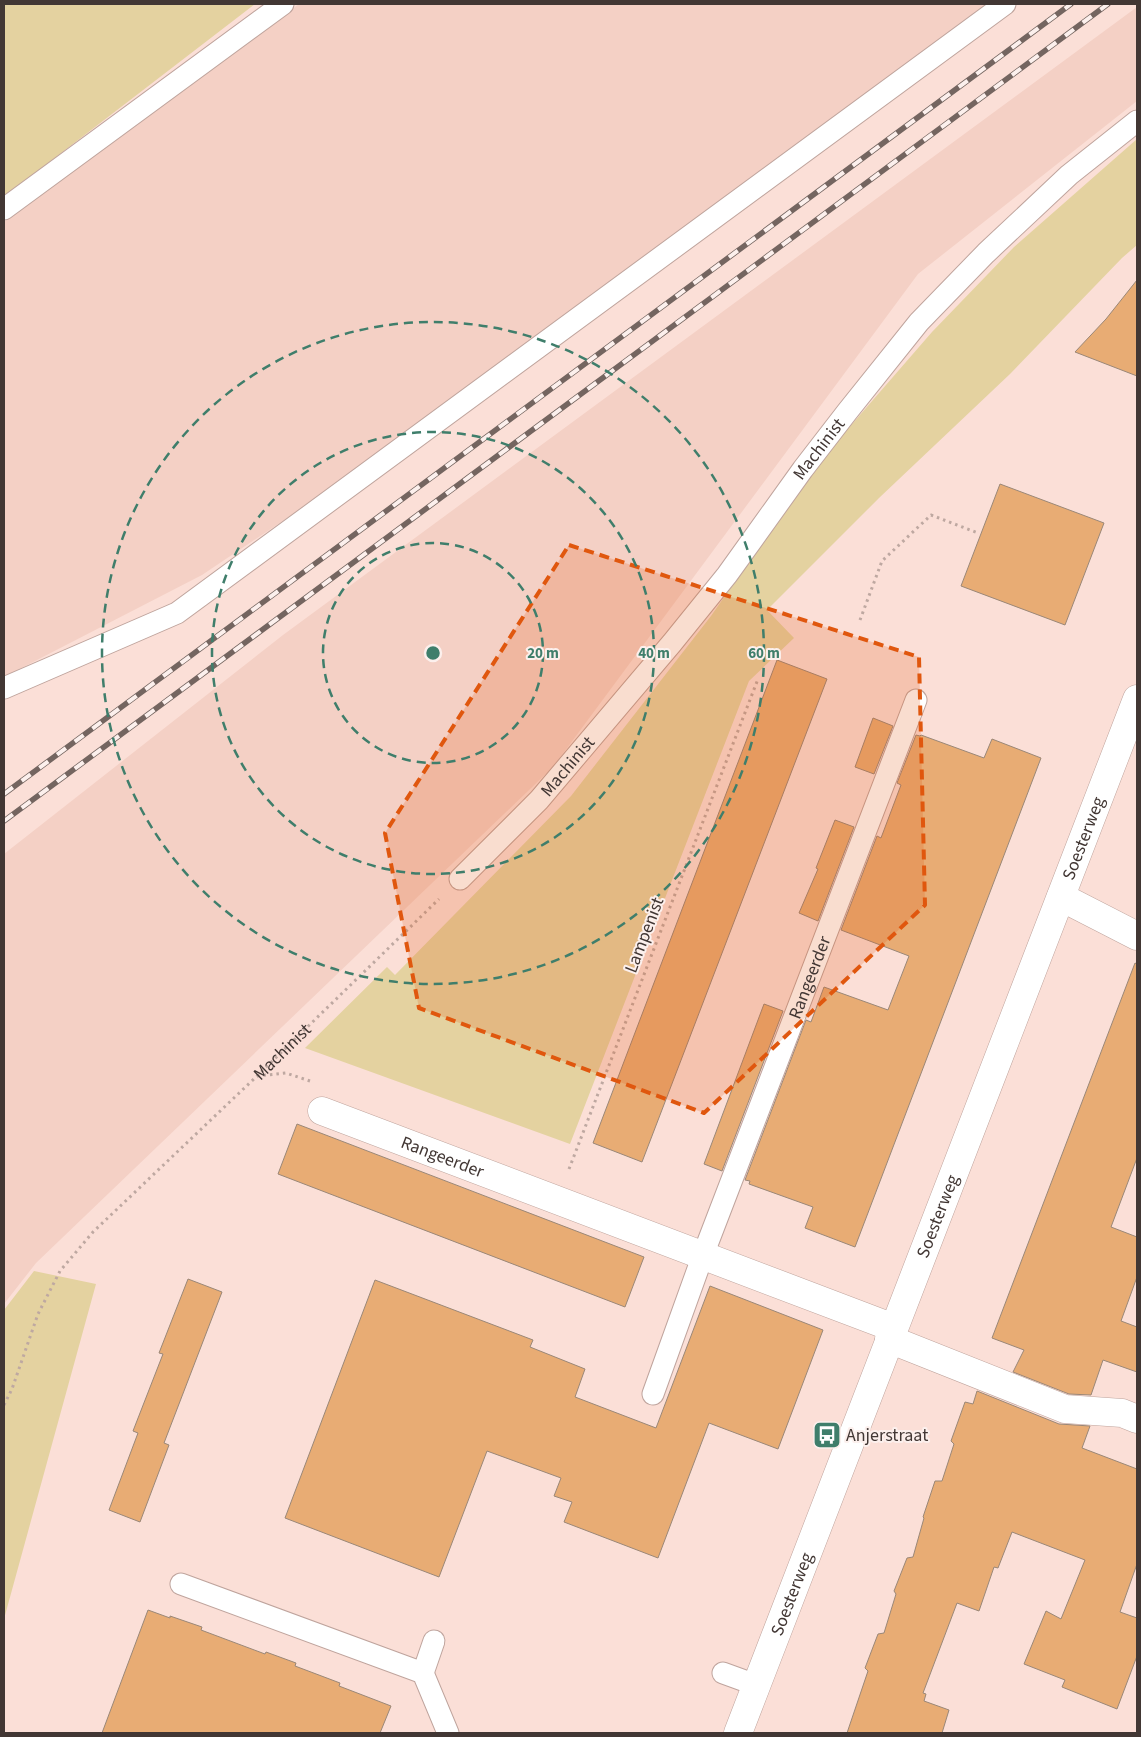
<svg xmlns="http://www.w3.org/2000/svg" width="1141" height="1737" font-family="'Source Sans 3',sans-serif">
  <rect width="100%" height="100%" fill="#fbdfd7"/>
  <path fill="#f4d0c5" d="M 299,4 L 990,4 L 417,431 L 202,575 L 4,677 L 4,222 Z
    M 1137,7 L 1137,101 L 918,274 L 553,767 L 36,1263 L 4,1304 L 4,854 L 283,635 Z"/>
  <path fill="#e4d2a0" d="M 4,4 L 255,4 L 4,197 Z
    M 1137,139 L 1137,245 L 1122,258 L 1010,374 L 879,498 L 767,610 L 794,638 L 749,681 L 570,1144 L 305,1048 L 387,967 L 395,975 L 571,796 L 711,616 L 813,469 L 932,332 L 1014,247 Z
    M 34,1271 L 96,1284 L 4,1619 L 4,1310 Z"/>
  <path fill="#e8ac74" stroke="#9a8777" d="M 1137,280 L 1137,376 L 1075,352 L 1106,319 Z
    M 1000,484 L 1104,523 L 1065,625 L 961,586 Z
    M 777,660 L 827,679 L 642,1162 L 593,1143 Z
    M 873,718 L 893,726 L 874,774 L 855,767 Z
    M 916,735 L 920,736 L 921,735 L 984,758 L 992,739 L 1041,758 L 855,1247 L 805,1228 L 813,1207 L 749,1184 L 750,1181 L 745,1180 L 806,1020 L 811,1022 L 824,987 L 888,1010 L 909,956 L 841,930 L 877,836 L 881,838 L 901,785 L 897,783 Z
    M 835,820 L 854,827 L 818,921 L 799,913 L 818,869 L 816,868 Z
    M 1135,963 L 1137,964 L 1137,1158 L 1111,1227 L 1137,1237 L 1137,1277 L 1121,1321 L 1137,1327 L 1137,1372 L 1103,1360 L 1091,1395 L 1069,1394 L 1013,1372 L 1024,1350 L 992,1338 Z
    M 764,1004 L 783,1011 L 722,1171 L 704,1164 Z
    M 297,1124 L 644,1257 L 625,1307 L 278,1174 Z
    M 188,1279 L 222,1292 L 164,1443 L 169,1445 L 140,1522 L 109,1510 L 138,1433 L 133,1431 L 163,1354 L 159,1353 Z
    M 375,1280 L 533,1340 L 530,1347 L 585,1369 L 575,1397 L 656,1428 L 710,1286 L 823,1330 L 778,1449 L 709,1423 L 658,1558 L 564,1522 L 572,1502 L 554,1496 L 561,1478 L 487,1451 L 439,1577 L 285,1518 Z
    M 977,1391 L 1059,1424 L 1090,1426 L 1082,1448 L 1137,1469 L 1137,1564 L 1120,1612 L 1137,1618 L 1137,1656 L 1117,1709 L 1062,1687 L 1065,1680 L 1024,1664 L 1046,1611 L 1061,1619 L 1085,1560 L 1012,1532 L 998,1568 L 994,1567 L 979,1611 L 957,1603 L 923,1693 L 926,1694 L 924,1701 L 949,1710 L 942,1733 L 847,1733 L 868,1671 L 865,1668 L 878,1634 L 884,1633 L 896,1594 L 894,1591 L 907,1558 L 913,1557 L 924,1518 L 923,1517 L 935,1481 L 942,1481 L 954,1444 L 951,1441 L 965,1402 L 973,1404 Z
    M 148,1610 L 170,1618 L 170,1616 L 202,1627 L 201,1630 L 265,1654 L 266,1652 L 296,1663 L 295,1666 L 340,1683 L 339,1686 L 391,1706 L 380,1733 L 102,1733 Z"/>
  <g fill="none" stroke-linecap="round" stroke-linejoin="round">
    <defs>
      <g id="lane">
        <path d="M 4,209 L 283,4"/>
        <path d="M 4,688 L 177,613 L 1005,4"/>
        <path id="s2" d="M 460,879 L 539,800 L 672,643 L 727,575 L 803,469 L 847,412 L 919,322 L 986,253 L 1069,175 L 1137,121"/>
        <path id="s3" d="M 653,1394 L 703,1255 L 916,700"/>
        <path d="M 181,1584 L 423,1673 L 448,1733"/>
        <path d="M 423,1673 L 434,1641"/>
        <path d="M 723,1673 L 756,1685"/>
      </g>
      <g id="street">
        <path d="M 1061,897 L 1137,936"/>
        <path id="s4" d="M 322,1111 L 894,1328"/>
        <path d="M 889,1339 L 1065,1409 L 1122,1413 L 1137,1419"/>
        <path id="s5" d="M 738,1733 L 1137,699"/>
      </g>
    </defs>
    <use href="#lane" stroke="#bfa49d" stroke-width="23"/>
    <use href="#street" stroke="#bfa49d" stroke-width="29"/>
    <g stroke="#bea8a1" stroke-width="3" stroke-dasharray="2.5 4" stroke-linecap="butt">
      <path d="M 860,620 L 882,561 L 931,515 L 978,533"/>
      <path d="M 257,1076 L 286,1073 L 310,1081"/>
      <path d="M 569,1169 L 758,679"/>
      <path id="s1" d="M 4,1405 L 12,1389 L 38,1314 L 60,1271 L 93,1232 L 257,1076 L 439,899"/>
    </g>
    <use href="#lane" stroke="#fff" stroke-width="21"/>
    <use href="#street" stroke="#fff" stroke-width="28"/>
    <defs>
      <path id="rail" d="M 4,794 L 1071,4
        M 4,821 L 1108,4"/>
    </defs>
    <use href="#rail" stroke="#746560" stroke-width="5.5"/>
    <use href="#rail" stroke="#fcf0ed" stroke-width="4" stroke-dasharray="11" stroke-linecap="butt"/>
  </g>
  <path fill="#e0570e" fill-opacity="0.2" stroke="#e0570e" stroke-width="4" stroke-dasharray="10 6" stroke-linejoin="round" d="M 569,545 L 919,657 L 925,905 L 704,1113 L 419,1008 L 385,833 Z"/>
  <g fill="none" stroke="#3f7e6b" stroke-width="2.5" stroke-dasharray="9 6">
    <circle cx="433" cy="653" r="110"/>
    <circle cx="433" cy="653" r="221"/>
    <circle cx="433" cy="653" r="331"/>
  </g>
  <defs>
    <symbol id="bus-square" viewBox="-11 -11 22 22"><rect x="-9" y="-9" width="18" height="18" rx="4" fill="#3f7e6b" stroke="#fcf0ed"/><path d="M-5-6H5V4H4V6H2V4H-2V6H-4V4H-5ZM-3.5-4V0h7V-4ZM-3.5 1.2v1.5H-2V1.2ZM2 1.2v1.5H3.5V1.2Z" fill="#fff"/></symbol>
  </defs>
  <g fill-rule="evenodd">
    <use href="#bus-square" x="811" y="1419" width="32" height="32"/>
  </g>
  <g text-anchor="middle" stroke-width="4" stroke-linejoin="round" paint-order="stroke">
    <g font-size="18" fill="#423734" stroke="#fcf0ed">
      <text dy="6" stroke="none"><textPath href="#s2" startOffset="561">Machinist</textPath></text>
      <text dy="6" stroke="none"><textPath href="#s2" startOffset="156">Machinist</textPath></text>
      <text dy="6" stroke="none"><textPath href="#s5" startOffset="959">Soesterweg</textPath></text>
      <text transform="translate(644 935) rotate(-69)" y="6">Lampenist</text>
      <text dy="6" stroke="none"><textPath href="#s3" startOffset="445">Rangeerder</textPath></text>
      <text dy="6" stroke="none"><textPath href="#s1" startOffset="458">Machinist</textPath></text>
      <text dy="6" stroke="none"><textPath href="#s4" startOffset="129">Rangeerder</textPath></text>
      <text dy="6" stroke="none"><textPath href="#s5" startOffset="554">Soesterweg</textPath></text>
      <text dy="6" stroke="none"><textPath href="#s5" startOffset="149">Soesterweg</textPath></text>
    </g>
    <g font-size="18" fill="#423734" stroke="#fcf0ed" text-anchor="start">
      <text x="846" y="1441">Anjerstraat</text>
    </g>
  </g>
  <circle cx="433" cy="653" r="8" fill="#3f7e6b" stroke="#fcf0ed" stroke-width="2.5"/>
  <g font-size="15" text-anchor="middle" font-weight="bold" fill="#3f7e6b" stroke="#fcf0ed" stroke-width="4" stroke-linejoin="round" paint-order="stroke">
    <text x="543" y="658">20 m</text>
    <text x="654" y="658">40 m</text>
    <text x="764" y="658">60 m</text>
  </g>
  <rect width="1141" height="1737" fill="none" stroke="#423734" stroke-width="10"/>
</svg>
